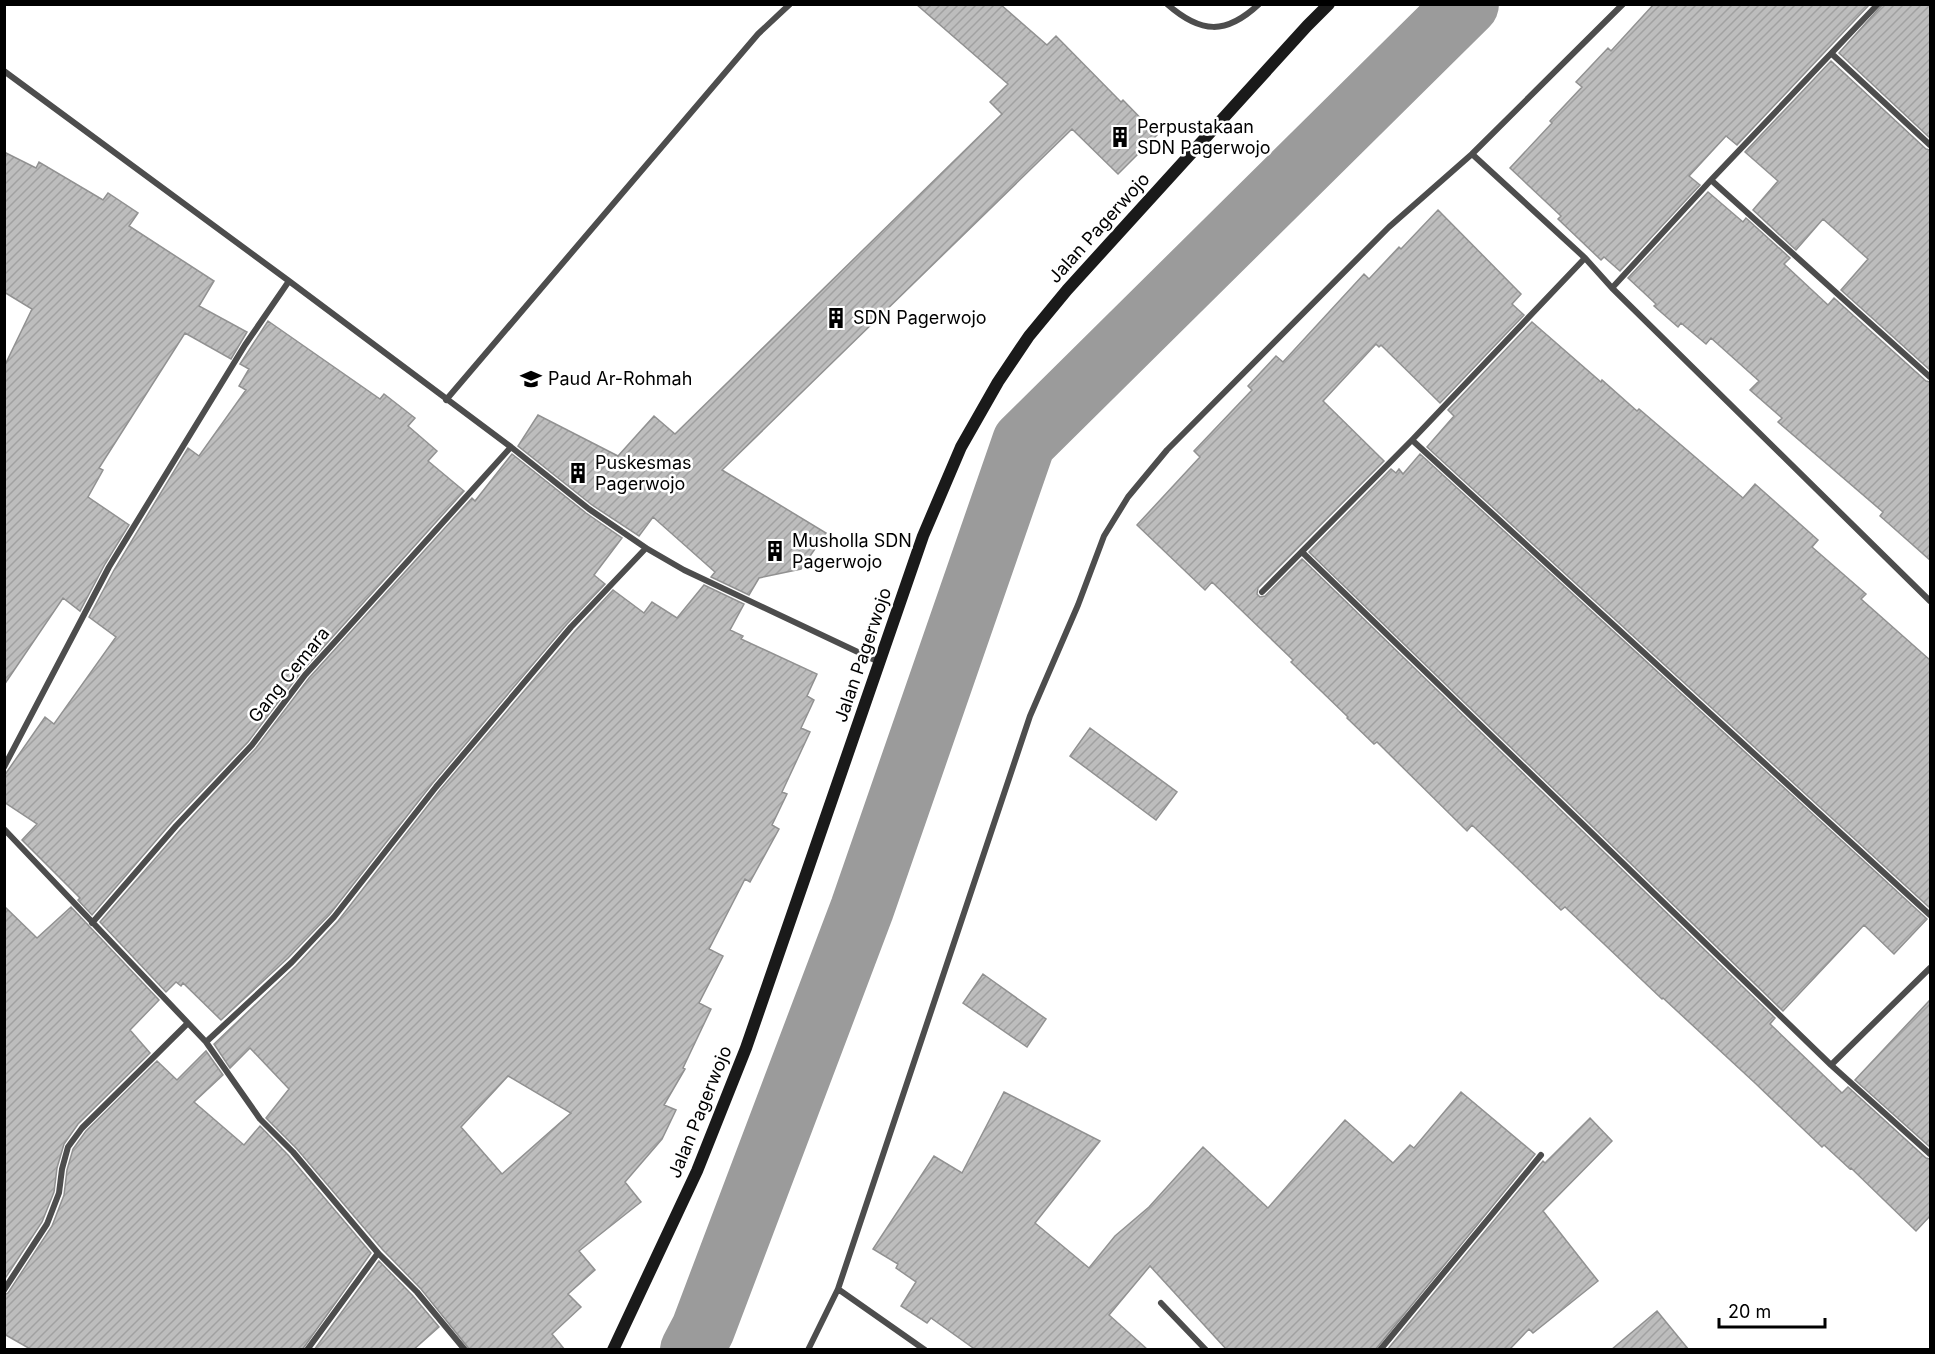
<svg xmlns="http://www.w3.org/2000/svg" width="1935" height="1354" font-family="Inter,sans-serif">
  <defs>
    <pattern id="building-hatch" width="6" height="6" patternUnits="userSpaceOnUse" patternTransform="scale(1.5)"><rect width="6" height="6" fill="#bdbdbd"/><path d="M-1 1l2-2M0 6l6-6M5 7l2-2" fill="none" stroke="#a1a1a1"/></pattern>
  </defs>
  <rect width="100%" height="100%" fill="#fff"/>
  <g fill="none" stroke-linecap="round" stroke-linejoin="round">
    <path stroke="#9b9b9b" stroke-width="64" d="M 692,1350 L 703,1329 L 862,909 L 1024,442 L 1467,4"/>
  </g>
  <path fill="url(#building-hatch)" stroke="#919191" stroke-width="1.5" fill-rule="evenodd" d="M 916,4 L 1000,4 L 1047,45 L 1056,36 L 1121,102 L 1123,100 L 1157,135 L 1118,174 L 1072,129 L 722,470 L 826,533 L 801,569 L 759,578 L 749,595 L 711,577 L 715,572 L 653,517 L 639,536 L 592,505 L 518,446 L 538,415 L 618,456 L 654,416 L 675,434 L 1002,114 L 990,102 L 1008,84 Z
    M 1654,4 L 1870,4 L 1737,145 L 1726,136 L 1689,176 L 1700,185 L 1620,271 L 1604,257 L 1601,260 L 1558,219 L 1561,216 L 1510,168 L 1552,123 L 1550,121 L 1582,87 L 1576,82 L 1608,48 L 1611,51 Z
    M 1883,4 L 1930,4 L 1930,138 L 1839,53 Z
    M 1831,61 L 1926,149 L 1930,150 L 1930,370 L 1841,290 L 1868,259 L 1823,219 L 1796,250 L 1753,210 L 1778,181 L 1745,152 Z
    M 4,152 L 36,168 L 39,162 L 103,200 L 108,193 L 138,213 L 129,226 L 214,281 L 199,306 L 247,332 L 231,359 L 185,333 L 99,468 L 103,470 L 88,497 L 129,525 L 105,564 L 80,611 L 63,598 L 4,685 L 4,367 L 32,309 L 4,292 Z
    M 1708,192 L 1743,222 L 1746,218 L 1790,258 L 1784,264 L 1828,305 L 1834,298 L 1926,381 L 1930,382 L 1930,560 L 1880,516 L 1883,512 L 1778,422 L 1782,418 L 1750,390 L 1759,381 L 1711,338 L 1706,344 L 1681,323 L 1678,327 L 1654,306 L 1656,304 L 1628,278 Z
    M 1438,210 L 1521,294 L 1512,304 L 1524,315 L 1440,403 L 1381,345 L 1379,347 L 1376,344 L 1323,401 L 1384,461 L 1258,588 L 1257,594 L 1260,597 L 1265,596 L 1302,559 L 1775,1018 L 1770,1024 L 1842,1093 L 1848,1087 L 1926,1158 L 1930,1159 L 1930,1216 L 1916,1231 L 1851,1168 L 1850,1169 L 1824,1145 L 1822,1147 L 1755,1083 L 1663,998 L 1662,999 L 1565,907 L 1561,910 L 1472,825 L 1467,831 L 1377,742 L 1374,744 L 1347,718 L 1348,717 L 1291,662 L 1293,660 L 1212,582 L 1205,590 L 1137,525 L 1200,457 L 1194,451 L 1252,390 L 1248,386 L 1276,356 L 1283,362 L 1364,274 L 1369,279 L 1399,247 L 1401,249 Z
    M 268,321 L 380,399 L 384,394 L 415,418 L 408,426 L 437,451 L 428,461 L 464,491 L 301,672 L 248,742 L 172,822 L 92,915 L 78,900 L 80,898 L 22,840 L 37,824 L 4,802 L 4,776 L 45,717 L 54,724 L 116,637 L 89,617 L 114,570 L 188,448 L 199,456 L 246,390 L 239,386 L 249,369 L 240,364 Z
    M 1532,322 L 1601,382 L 1602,380 L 1637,411 L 1639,409 L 1743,498 L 1755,484 L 1818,540 L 1812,547 L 1866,594 L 1861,599 L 1930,660 L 1930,908 L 1427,447 L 1454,416 L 1448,410 Z
    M 512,454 L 586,513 L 622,538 L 594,575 L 605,584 L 567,624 L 432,784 L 330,914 L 288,958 L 221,1020 L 183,983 L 181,986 L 176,982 L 166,992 L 100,922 L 180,830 L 256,748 L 309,678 L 472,498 L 475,501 Z
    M 1420,454 L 1927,919 L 1894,954 L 1864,925 L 1783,1011 L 1309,552 L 1391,469 L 1396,473 L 1399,469 L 1403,474 Z
    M 704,585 L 744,604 L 730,630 L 743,636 L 741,639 L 817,674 L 807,696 L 814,700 L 801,728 L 810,732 L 782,792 L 787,794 L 772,825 L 779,829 L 750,882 L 745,879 L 709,949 L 723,956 L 699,1003 L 711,1009 L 683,1068 L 685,1069 L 664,1105 L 676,1110 L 662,1139 L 625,1182 L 641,1202 L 579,1251 L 595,1270 L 568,1294 L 581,1307 L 552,1334 L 565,1350 L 470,1350 L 421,1289 L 382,1249 L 297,1149 L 266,1118 L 289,1089 L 250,1048 L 230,1068 L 214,1044 L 296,966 L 338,921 L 440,790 L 575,631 L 613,590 L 644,613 L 652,602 L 677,618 ZM 508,1076 L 571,1113 L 502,1174 L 461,1127 Z
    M 1090,728 L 1177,792 L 1156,820 L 1070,756 Z
    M 4,906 L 37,938 L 71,907 L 159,1000 L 130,1030 L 150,1053 L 78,1124 L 64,1144 L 57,1168 L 54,1192 L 42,1222 L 4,1280 Z
    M 983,974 L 1046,1019 L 1027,1047 L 963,1003 Z
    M 1930,1000 L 1930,1147 L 1855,1080 Z
    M 206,1051 L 223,1075 L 194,1102 L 244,1145 L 260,1126 L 289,1156 L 371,1253 L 302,1350 L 32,1350 L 4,1334 L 4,1295 L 8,1293 L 52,1226 L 64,1195 L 67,1170 L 73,1149 L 86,1131 L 157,1061 L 177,1080 Z
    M 1004,1092 L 1100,1141 L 1035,1223 L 1089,1268 L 1115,1236 L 1149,1207 L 1203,1147 L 1268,1208 L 1345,1120 L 1393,1163 L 1410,1145 L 1414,1148 L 1461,1092 L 1535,1154 L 1375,1350 L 1227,1350 L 1150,1266 L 1109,1315 L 1148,1350 L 976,1350 L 931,1318 L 927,1323 L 901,1306 L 916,1282 L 896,1268 L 898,1264 L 873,1249 L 934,1156 L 962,1173 Z
    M 1590,1118 L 1612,1141 L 1543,1211 L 1598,1281 L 1533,1333 L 1529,1329 L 1509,1350 L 1387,1350 L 1543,1161 L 1545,1163 Z
    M 379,1261 L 413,1296 L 439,1327 L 413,1350 L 314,1350 Z
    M 1657,1311 L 1689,1350 L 1611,1350 Z"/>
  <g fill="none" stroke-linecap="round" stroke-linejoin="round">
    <path stroke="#4d4d4d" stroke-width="6" d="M 1167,4 C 1201,34 1226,35 1259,4
      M 1832,54 L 1930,145
      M 4,71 L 289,281 L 511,447 L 589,509 L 646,548 L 684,570 L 879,662
      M 1472,154 L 1585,258 L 1612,288 L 1930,601
      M 1711,180 L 1930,377
      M 1612,288 L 1711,180 L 1878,4
      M 446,400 L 758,34 L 790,4
      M 1412,440 L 1930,915
      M 1302,552 L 1831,1065 L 1930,1154
      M 1262,592 L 1412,440 L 1585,258
      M 4,767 L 109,567 L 245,345 L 289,281
      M 4,829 L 206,1042 L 260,1119 L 293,1152 L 378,1253 L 417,1292 L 465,1350
      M 92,923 L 176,826 L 252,745 L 305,675 L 511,447
      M 206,1042 L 292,962 L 334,917 L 436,787 L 571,627 L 646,548
      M 1831,1065 L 1930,968
      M 838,1289 L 925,1350
      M 4,1290 L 47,1224 L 59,1193 L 62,1169 L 68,1147 L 82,1128 L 187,1024
      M 1161,1303 L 1206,1350
      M 307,1350 L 378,1253
      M 808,1350 L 838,1289 L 1030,716 L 1078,605 L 1104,536 L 1128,497 L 1167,450 L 1389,227 L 1472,154 L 1623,4
      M 1380,1350 L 1541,1155"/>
    <path stroke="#1a1a1a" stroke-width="12" d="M 613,1350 L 697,1171 L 746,1048 L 923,536 L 961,447 L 998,382 L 1029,336 L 1067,290 L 1307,26 L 1329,4"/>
  </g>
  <defs>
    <symbol id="building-bare" viewBox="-9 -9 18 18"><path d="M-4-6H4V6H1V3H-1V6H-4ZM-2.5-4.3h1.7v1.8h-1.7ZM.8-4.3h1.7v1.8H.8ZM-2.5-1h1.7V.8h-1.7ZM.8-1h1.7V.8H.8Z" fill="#000" stroke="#fff" stroke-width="2.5" paint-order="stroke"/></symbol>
    <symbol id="school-bare" viewBox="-9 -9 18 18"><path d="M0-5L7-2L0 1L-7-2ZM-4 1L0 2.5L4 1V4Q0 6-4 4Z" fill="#000" stroke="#fff" stroke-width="2.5" paint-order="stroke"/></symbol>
  </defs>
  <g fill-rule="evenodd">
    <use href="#building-bare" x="1105" y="122" width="30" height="30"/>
    <use href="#building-bare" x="821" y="303" width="30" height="30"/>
    <use href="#school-bare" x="516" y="364" width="30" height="30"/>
    <use href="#building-bare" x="563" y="458" width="30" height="30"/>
    <use href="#building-bare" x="760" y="536" width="30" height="30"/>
  </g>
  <g text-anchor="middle" stroke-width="5" stroke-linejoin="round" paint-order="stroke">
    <g font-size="18" fill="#000" stroke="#fff" text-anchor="start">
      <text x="1137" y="133">Perpustakaan<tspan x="1137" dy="21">SDN Pagerwojo</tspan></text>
      <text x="853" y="324">SDN Pagerwojo</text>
      <text x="548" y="385">Paud Ar-Rohmah</text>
      <text x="595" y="469">Puskesmas<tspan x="595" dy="21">Pagerwojo</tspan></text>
      <text x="792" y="547">Musholla SDN<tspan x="792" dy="21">Pagerwojo</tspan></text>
    </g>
    <g font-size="18" fill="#000" stroke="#fff">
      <text transform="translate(1099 228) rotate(-48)" y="6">Jalan Pagerwojo</text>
      <text transform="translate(863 655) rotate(-71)" y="6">Jalan Pagerwojo</text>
      <text transform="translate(289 675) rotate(-51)" y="6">Gang Cemara</text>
      <text transform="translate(700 1112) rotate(-68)" y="6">Jalan Pagerwojo</text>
    </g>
  </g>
  <rect width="1935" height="1354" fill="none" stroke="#000000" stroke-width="12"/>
  <path d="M1719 1318v9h106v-9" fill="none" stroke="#000000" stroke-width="3"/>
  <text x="1728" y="1318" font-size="18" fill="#000000" stroke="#ffffff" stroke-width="4.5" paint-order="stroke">20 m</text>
</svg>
